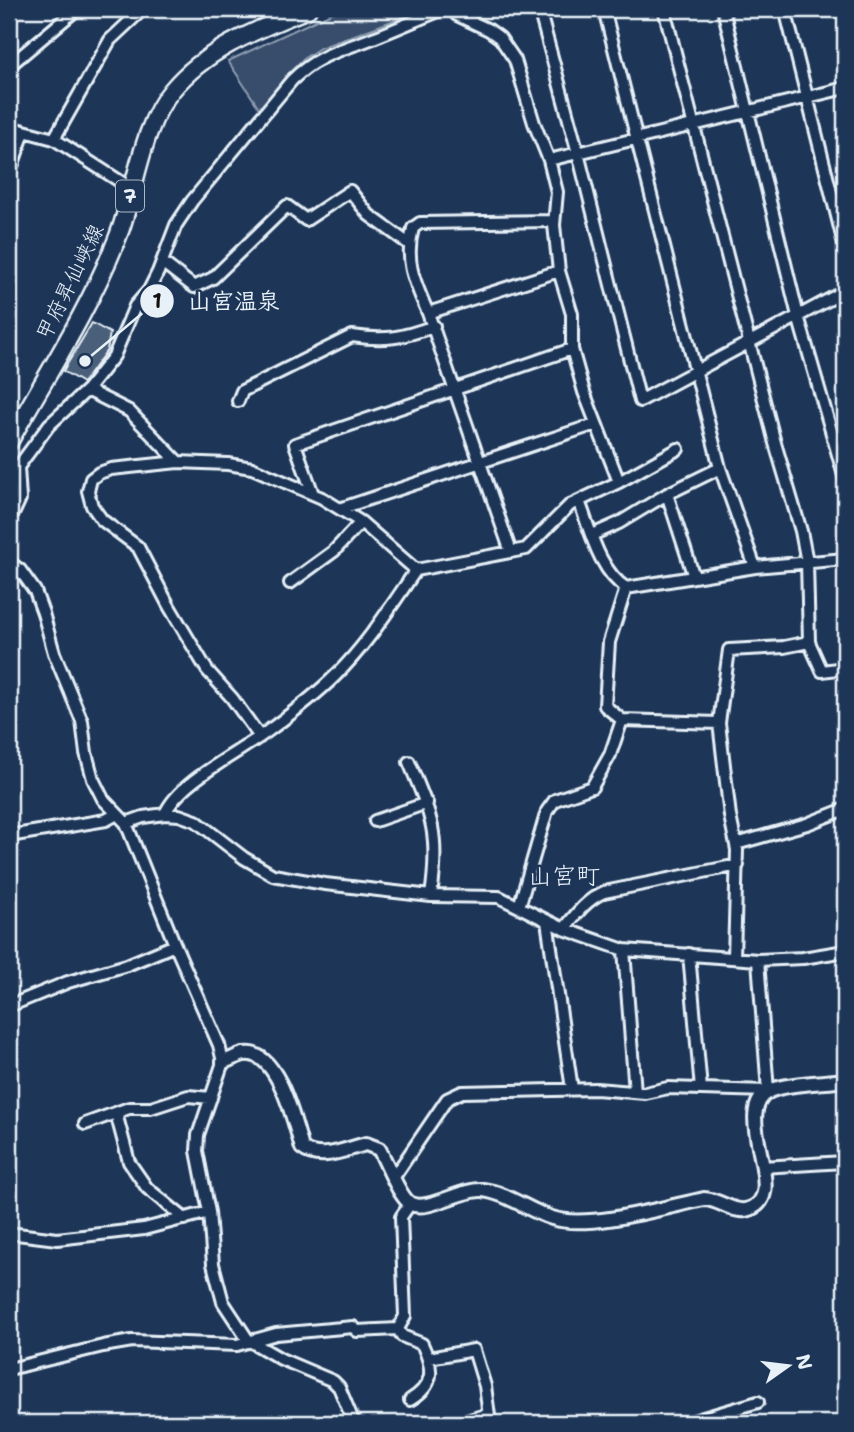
<svg xmlns="http://www.w3.org/2000/svg" width="854" height="1432" font-family="'Shantell Sans','Klee One',sans-serif">
  <rect width="100%" height="100%" fill="#1d3557"/>
  <filter id="ink" filterUnits="userSpaceOnUse"><feTurbulence type="fractalNoise" baseFrequency=".0143" numOctaves="2"/><feDisplacementMap in="SourceGraphic" scale="14" xChannelSelector="R" yChannelSelector="G"/><feConvolveMatrix kernelMatrix="1 2 1 2 8 2 1 2 1" color-interpolation-filters="sRGB"/></filter>
  <g filter="url(#ink)">
    <path fill="#374d6c" stroke="#909fb2" stroke-width="2" d="M 340,9 L 424,9 L 320,48 L 303,59 L 285,77 L 261,111 L 228,61 Z"/>
    <path fill="#495e7a" stroke="#e8f1f8" stroke-width="2" d="M 92,323 L 110,333 L 107,350 L 83,383 L 63,371 Z"/>
    <g fill="none" stroke-linecap="round" stroke-linejoin="round">
      <defs>
        <path id="minor" d="M 539,9 L 578,153 L 640,401 L 845,291
          M 604,9 L 720,468 L 755,567
          M 664,9 L 775,443 L 801,531 L 807,562 L 809,642 L 822,671 L 845,668
          M 723,9 L 798,316 L 845,479
          M 785,9 L 845,248
          M 9,66 L 77,9
          M 9,127 L 54,139 L 132,189
          M 54,139 L 110,40 L 143,9
          M 549,160 L 845,88
          M 9,175 L 24,132
          M 162,262 L 194,287 L 213,278 L 287,206 L 306,220 L 350,191 L 369,215 L 409,244
          M 428,313 C 415,283 404,261 413,228 L 420,223 L 554,221
          M 87,390 L 129,411 L 178,462 L 228,464 L 252,468 L 322,498 L 361,522 L 416,570 L 526,549 L 570,505 L 619,482 L 584,392 L 572,349 L 572,314 L 559,271 L 554,225 L 557,192 L 549,160 L 534,123 L 515,60 L 500,38 L 489,30 L 457,15 L 453,9
          M 238,401 L 242,391 L 352,336 C 385,341 402,338 434,326
          M 178,462 L 111,469 L 99,473 L 91,479 L 88,491 L 92,506 L 102,520 L 138,547 L 169,606 L 207,670 L 232,698 L 260,737
          M 619,482 L 678,449
          M 313,494 L 295,444 L 572,349
          M 667,494 L 694,577
          M 579,501 C 590,529 599,571 626,588 L 755,567 L 845,559
          M 342,508 L 596,424
          M 9,514 L 14,512 L 20,499 L 18,467 L 49,425 L 87,390 L 114,356 L 135,306 L 149,290 L 158,272 L 176,225 L 192,201 L 292,80 C 319,54 340,51 373,38 C 397,29 420,18 444,9
          M 592,535 L 619,523 L 667,494 L 720,468
          M 511,552 L 428,313 L 559,271
          M 9,562 L 20,570 L 35,591 L 43,613 L 54,653 L 82,721 L 86,753 L 93,779 L 103,799 L 126,823 L 175,945 L 219,1045 L 223,1062 L 198,1135 L 197,1151 L 209,1212 L 213,1264 L 223,1302 L 248,1340 L 281,1359 L 333,1381 L 339,1387 L 354,1423
          M 290,583 L 334,551 L 361,522
          M 626,588 L 609,642 L 605,706 L 622,720 L 719,723
          M 409,762 C 432,817 440,835 431,896
          M 165,814 C 179,781 239,753 268,731 C 291,714 315,696 335,676 C 367,645 391,606 416,570
          M 375,821 L 427,803
          M 126,823 L 143,817 L 165,814 L 179,815 L 196,821 L 244,858 L 273,875 L 325,884 L 431,896 L 499,897 L 564,929 L 624,950 L 758,960 L 803,958 L 845,951
          M 9,836 L 106,820 L 117,814
          M 736,844 L 807,824 L 845,809
          M 519,907 L 547,811 L 555,800 L 592,787 L 610,755 L 622,720
          M 547,921 L 572,1089
          M 564,929 C 576,914 586,900 604,892 L 738,865
          M 624,950 L 635,1092
          M 689,954 L 701,1089
          M 734,958 L 737,850 L 730,816 L 719,723 L 729,650 L 784,647 L 809,642
          M 9,1006 L 68,982 L 127,965 L 175,945
          M 116,1113 L 129,1162 L 147,1188 L 185,1219
          M 85,1124 L 129,1108 L 151,1108 L 188,1096 L 211,1098
          M 762,1167 L 844,1162 L 845,1179
          M 394,1177 L 447,1099 L 462,1092 L 596,1089 L 645,1093 L 668,1088 L 768,1091 L 758,960
          M 9,1233 L 57,1239 L 144,1229 L 209,1212
          M 398,1329 L 402,1336 L 422,1344 C 434,1369 435,1385 410,1400
          M 429,1358 L 474,1350 L 485,1386 L 490,1423
          M 9,1369 L 103,1346 L 132,1341 L 237,1345 L 276,1334 L 353,1327 L 357,1331 L 398,1329 L 405,1316 L 401,1217 L 410,1204
          M 460,1423 L 488,1414
          M 693,1423 L 693,1421 L 758,1402"/>
        <path id="tertiary" d="M 223,1062 C 230,1060 238,1055 244,1054 C 278,1048 295,1125 302,1148 C 320,1162 346,1149 366,1144 L 379,1149 C 386,1161 400,1199 411,1204 C 428,1212 462,1188 483,1190 C 507,1193 529,1211 552,1218 C 588,1230 666,1207 704,1199 C 718,1199 732,1212 745,1210 C 796,1200 727,1112 770,1091 C 786,1083 826,1083 845,1080"/>
        <path id="primary" d="M 9,442 C 46,376 89,310 117,239 C 135,195 141,126 172,90 C 207,48 259,29 308,9"/>
      </defs>
      <use href="#minor" stroke="#e8f1f8" stroke-width="16"/>
      <use href="#tertiary" stroke="#e8f1f8" stroke-width="18"/>
      <use href="#primary" stroke="#e8f1f8" stroke-width="21"/>
      <use href="#minor" stroke="#1d3557" stroke-width="10"/>
      <use href="#tertiary" stroke="#1d3557" stroke-width="12"/>
      <use href="#primary" stroke="#1d3557" stroke-width="16"/>
    </g>
  </g>
  <g text-anchor="middle" stroke-width="5" stroke-linejoin="round" paint-order="stroke">
    <rect fill="#1d3557" stroke="#abb9c8" stroke-width="2" x="116" y="180.5" width="28" height="31" rx="5"/>
    <g font-size="19" font-weight="bold" fill="#e8f1f8">
      <text x="130" y="203">7</text>
    </g>
    <g font-size="21" fill="#e8f1f8" stroke="#1d3557">
      <text transform="translate(70 282) rotate(-64)" y="7">甲府昇仙峡線</text>
    </g>
    <g font-size="24" fill="#e8f1f8" stroke="#1d3557">
      <text x="564" y="884">山宮町</text>
    </g>
  </g>
  <path fill="none" stroke="#e8f1f8" stroke-width="2.5" d="M85 361L157 301"/>
  <g fill="#e8f1f8" stroke="#1d3557" stroke-width="2.5">
    <circle cx="85" cy="361" r="7"/>
    <circle cx="157" cy="301" r="18"/>
  </g>
  <g font-size="21" text-anchor="middle" font-weight="bold" fill="#111">
    <text x="157" y="308">1</text>
  </g>
  <g font-size="23" text-anchor="middle" font-weight="bold" fill="#e8f1f8" stroke="#1d3557" stroke-width="5" stroke-linejoin="round" paint-order="stroke">
    <text x="234" y="309">山宮温泉</text>
  </g>
  <rect width="854" height="1432" fill="none" stroke="#1d3557" stroke-width="35"/>
  <rect x="18" y="18" width="819" height="1397" fill="none" stroke="#e8f1f8" stroke-width="2.5" filter="url(#ink)"/>
  <g transform="translate(788 1366) rotate(76)" stroke="#1d3557" stroke-width="5" paint-order="stroke">
  <path d="M0-5L12 26L0 18L-12 26Z" fill="#e8f1f8"/>
  <text y="-10" font-size="19" font-weight="bold" text-anchor="middle" fill="#e8f1f8">N</text>
  </g>
</svg>
